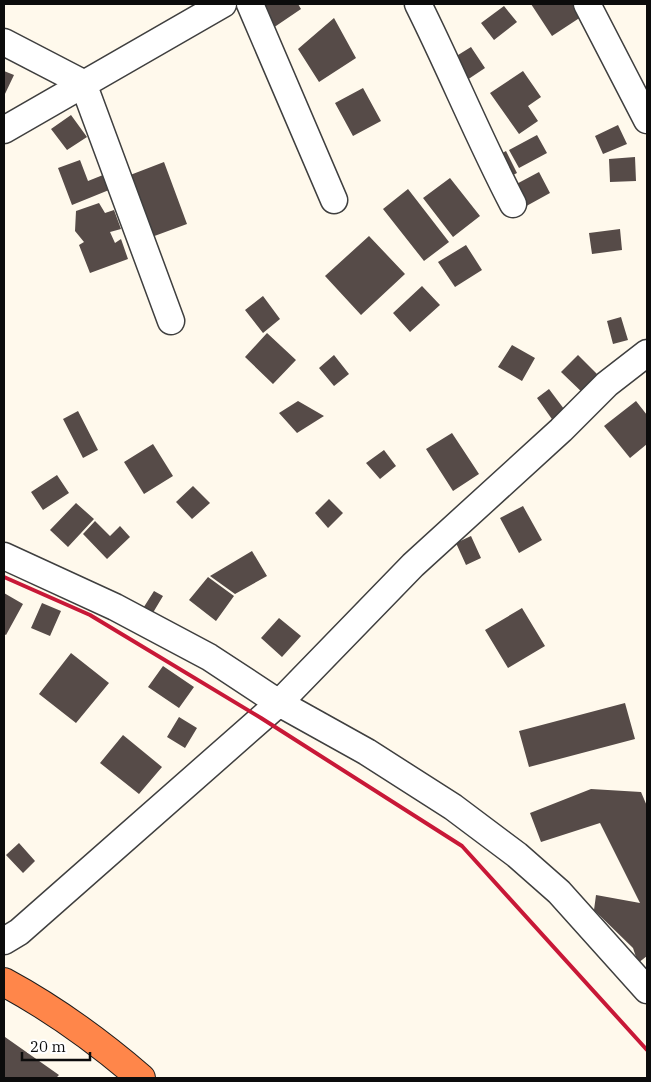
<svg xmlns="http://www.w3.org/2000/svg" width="651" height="1082" font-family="'IBM Plex Serif',serif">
  <rect width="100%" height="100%" fill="#fff9ec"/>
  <path fill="#564b48" d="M 263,4 L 298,4 L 301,9 L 273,28 Z
    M 531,4 L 577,4 L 584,15 L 552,36 Z
    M 504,6 L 517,22 L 494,40 L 481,23 Z
    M 334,18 L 356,58 L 319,82 L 298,49 Z
    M 471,47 L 485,68 L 464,82 L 450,60 Z
    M 4,71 L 14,75 L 4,96 Z
    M 523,71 L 541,97 L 528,106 L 538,121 L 519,134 L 490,93 Z
    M 363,88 L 381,121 L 353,136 L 335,103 Z
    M 71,115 L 87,137 L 67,150 L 51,129 Z
    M 618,125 L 627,144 L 603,154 L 595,136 Z
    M 537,135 L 547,153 L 519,168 L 509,150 Z
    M 506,151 L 517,173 L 505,179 L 493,158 Z
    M 635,157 L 636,181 L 610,182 L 609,159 Z
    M 80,160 L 88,181 L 103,175 L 109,190 L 72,205 L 58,168 Z
    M 164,162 L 187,224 L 149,238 L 125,177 Z
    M 539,172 L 550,193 L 521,209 L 509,188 Z
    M 450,178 L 480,216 L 453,237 L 423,198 Z
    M 408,189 L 449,242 L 424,261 L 383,209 Z
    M 99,203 L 105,213 L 114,210 L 121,229 L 110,232 L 115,243 L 121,239 L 128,259 L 90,273 L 79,245 L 84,242 L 75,231 L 76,211 Z
    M 620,229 L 622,250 L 592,254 L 589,233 Z
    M 369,236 L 405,274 L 361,315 L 325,276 Z
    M 466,245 L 482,270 L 455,287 L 438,262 Z
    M 422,286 L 440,305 L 410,332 L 393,313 Z
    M 263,296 L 280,319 L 263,333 L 245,310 Z
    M 621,317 L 628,340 L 613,344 L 607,321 Z
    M 267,333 L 296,360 L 273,384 L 245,357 Z
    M 512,345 L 535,358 L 522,381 L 498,367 Z
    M 334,355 L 349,374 L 334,386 L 319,368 Z
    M 578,355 L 603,380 L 587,397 L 561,372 Z
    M 549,389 L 567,413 L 554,422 L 537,398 Z
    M 298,401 L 324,416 L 297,433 L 279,413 Z
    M 636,401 L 647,415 L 647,444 L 630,458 L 604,426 Z
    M 78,411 L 98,450 L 83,458 L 63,419 Z
    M 452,433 L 479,474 L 453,491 L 426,449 Z
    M 153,444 L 173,476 L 144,494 L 124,462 Z
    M 384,450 L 396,466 L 380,479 L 366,463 Z
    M 57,475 L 69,493 L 43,510 L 31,492 Z
    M 193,486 L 210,503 L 192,519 L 176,502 Z
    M 329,499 L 343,513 L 328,528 L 315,513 Z
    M 76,503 L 94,519 L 68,547 L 50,530 Z
    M 523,506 L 542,540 L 519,553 L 500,518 Z
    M 95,521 L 110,536 L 120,526 L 130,537 L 107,559 L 83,534 Z
    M 471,536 L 481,558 L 466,565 L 456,543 Z
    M 252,551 L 267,576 L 235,594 L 210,576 Z
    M 208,577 L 234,596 L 216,621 L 189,600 Z
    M 154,591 L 163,596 L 151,616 L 142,610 Z
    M 4,593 L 23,604 L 6,635 L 4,634 Z
    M 42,603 L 61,611 L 50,636 L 31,628 Z
    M 522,608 L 545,646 L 508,668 L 485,630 Z
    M 279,618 L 301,636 L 282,657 L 261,638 Z
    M 71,653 L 109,683 L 76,723 L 39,694 Z
    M 163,666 L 194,687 L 179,708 L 148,687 Z
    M 625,703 L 635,739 L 529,767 L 519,731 Z
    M 179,717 L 197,728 L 185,748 L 167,737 Z
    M 123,735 L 162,767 L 139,794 L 100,763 Z
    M 591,789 L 641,792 L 647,806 L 647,956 L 638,963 L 633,948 L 594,910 L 596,895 L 640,903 L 600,823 L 541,842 L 530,813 Z
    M 19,843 L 35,861 L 23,873 L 6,855 Z
    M 5,1037 L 59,1075 L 56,1078 L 4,1078 Z"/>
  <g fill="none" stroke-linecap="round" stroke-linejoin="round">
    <defs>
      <path id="minor" d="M 250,4 L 334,200
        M 418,4 C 451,70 479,139 513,204
        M 587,4 L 647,120
        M 4,42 L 83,83 L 171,321
        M 4,130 L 223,4
        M 4,556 L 115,607 L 209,657 L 279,703 L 367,752 L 453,807 L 517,855 L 559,892 L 647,990
        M 4,941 L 19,932 L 279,703 L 413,565 L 561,430 L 607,384 L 647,353"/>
      <path id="highway" d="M 4,982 C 54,1009 98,1041 141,1078"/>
    </defs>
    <use href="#minor" stroke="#3f3f3f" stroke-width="29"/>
    <use href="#highway" stroke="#1d1d1d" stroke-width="30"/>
    <use href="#minor" stroke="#fff" stroke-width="26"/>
    <use href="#highway" stroke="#ff864a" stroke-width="28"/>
    <path stroke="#c81837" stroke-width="4" d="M 4,577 L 90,615 L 261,718 L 462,846 L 647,1050"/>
  </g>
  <rect width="651" height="1082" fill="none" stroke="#0c0c0c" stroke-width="10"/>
  <path d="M22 1052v8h68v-8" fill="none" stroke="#0c0c0c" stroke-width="2.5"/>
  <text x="30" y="1052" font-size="15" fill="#0c0c0c" stroke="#ffffff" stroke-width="4" paint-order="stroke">20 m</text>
</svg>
